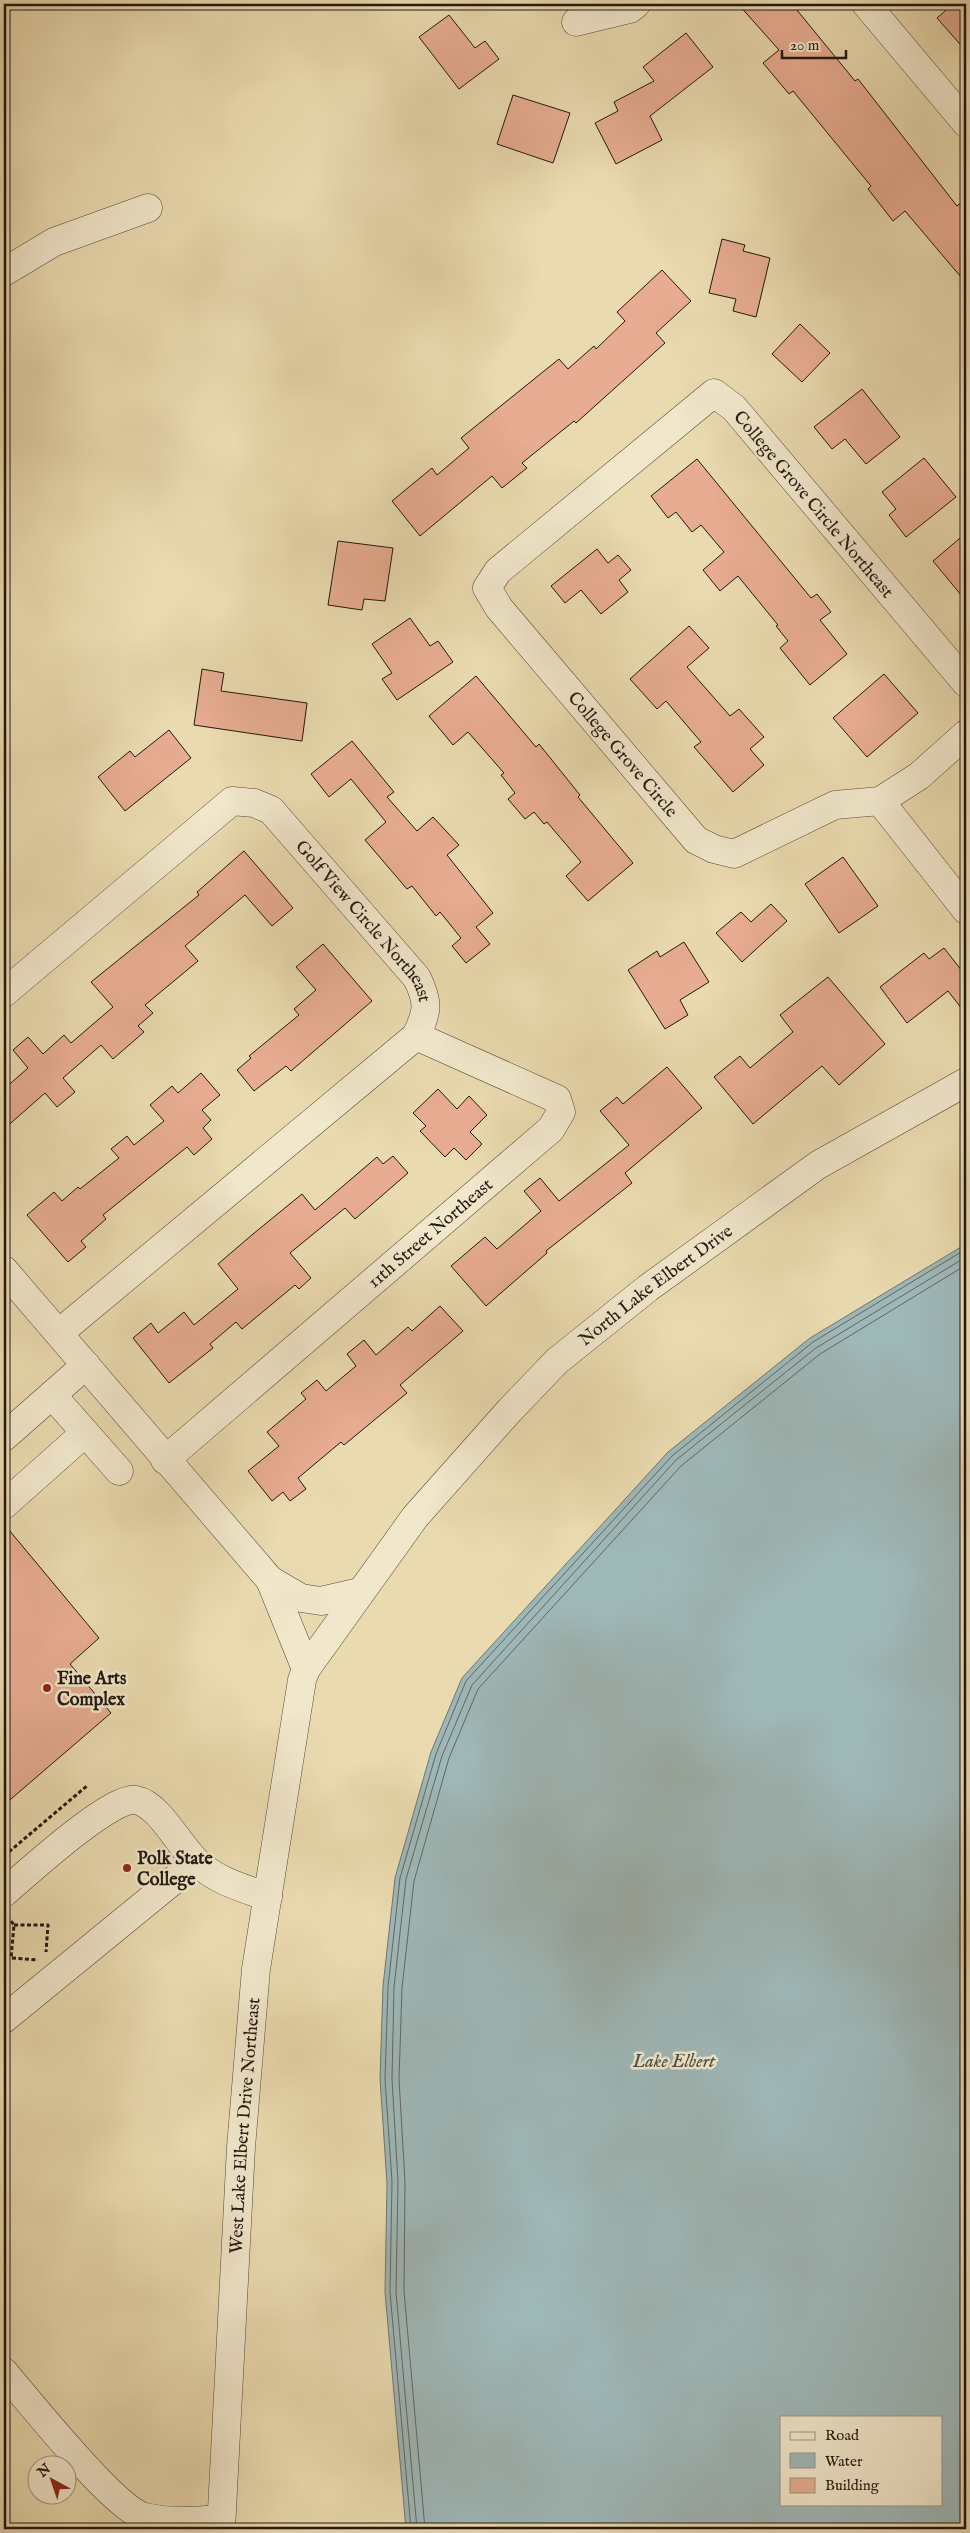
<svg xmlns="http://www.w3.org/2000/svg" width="970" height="2533" font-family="'IM FELL English',serif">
  <rect width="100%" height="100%" fill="#eadaaf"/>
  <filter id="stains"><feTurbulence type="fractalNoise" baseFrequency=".004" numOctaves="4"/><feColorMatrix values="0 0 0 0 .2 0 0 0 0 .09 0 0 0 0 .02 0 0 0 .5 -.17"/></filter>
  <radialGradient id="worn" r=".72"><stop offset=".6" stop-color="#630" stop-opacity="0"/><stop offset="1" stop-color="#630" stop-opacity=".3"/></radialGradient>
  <path fill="#9eb7b7" stroke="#6c7774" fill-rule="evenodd" d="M 966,1244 L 966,2529 L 406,2529 L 385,2292 L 387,2183 L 380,2079 L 383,1986 L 395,1878 L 431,1752 L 462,1678 L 668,1452 L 810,1338 ZM 781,2417 L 941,2417 L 941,2504 L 781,2504 Z"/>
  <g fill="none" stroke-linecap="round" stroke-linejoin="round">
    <path stroke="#606764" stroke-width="1" d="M 411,2529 L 390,2292 L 392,2182 L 385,2079 L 388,1987 L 400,1878 L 436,1754 L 466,1681 L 672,1456 L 813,1342 L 966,1249
      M 417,2529 L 396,2292 L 398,2182 L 392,2079 L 394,1987 L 406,1879 L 442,1756 L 472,1685 L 676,1460 L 816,1348 L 966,1257
      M 425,2529 L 404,2291 L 405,2182 L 399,2079 L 402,1988 L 414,1881 L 449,1758 L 478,1689 L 681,1466 L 820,1354 L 966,1265"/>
  </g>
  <path fill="#e7ac91" stroke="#211710" d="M 738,4 L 792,4 L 855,81 L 858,79 L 957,206 L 966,198 L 966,283 L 905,211 L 893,221 L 868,189 L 871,186 L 793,91 L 789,94 L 763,63 L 779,50 Z
    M 953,4 L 966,4 L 966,51 L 937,18 Z
    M 449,15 L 475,48 L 485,41 L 499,59 L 459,89 L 419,37 Z
    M 686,33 L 713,67 L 650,116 L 662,140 L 616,164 L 595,123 L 618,111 L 614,102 L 654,81 L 643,67 Z
    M 513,95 L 570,113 L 553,163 L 497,144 Z
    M 722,239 L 745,245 L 743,251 L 770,258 L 756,317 L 733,311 L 736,299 L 709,293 Z
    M 662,270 L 691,301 L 656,333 L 665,343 L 576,423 L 574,421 L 522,463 L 527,468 L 502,488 L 492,476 L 420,536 L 392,501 L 432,468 L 437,475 L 469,448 L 461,438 L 559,359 L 568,369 L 594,346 L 596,349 L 625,321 L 617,312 Z
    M 800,324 L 830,353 L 802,382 L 772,354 Z
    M 862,389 L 900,437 L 866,464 L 845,439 L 832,449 L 814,427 Z
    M 924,458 L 956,497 L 906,537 L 889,515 L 896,509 L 882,492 Z
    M 697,459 L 811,598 L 817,594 L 831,612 L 820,620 L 847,654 L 810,685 L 780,648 L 788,641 L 776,626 L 778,625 L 738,576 L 720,591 L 703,570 L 724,552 L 701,525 L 692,532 L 676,512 L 668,518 L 651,496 Z
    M 966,533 L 966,601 L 933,561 Z
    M 338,541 L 393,548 L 385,601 L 364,599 L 362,610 L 328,605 Z
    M 597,549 L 608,563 L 618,555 L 631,570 L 619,580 L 628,592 L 601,614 L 581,590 L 565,603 L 551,586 Z
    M 410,618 L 430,646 L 438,641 L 453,662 L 397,700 L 382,679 L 392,673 L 372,644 Z
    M 689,626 L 709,648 L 687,667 L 730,716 L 739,709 L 764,737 L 750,749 L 764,765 L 733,792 L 694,747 L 701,742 L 666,701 L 657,709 L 630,679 Z
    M 202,669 L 224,673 L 221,691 L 307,703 L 302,741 L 194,725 Z
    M 884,674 L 918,713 L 867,757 L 833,718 Z
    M 476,676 L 536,747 L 539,744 L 580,795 L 578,797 L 633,863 L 588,901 L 566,876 L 581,862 L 547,822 L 544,824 L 534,812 L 525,819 L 508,799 L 515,793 L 501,775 L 504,773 L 468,732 L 453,745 L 429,716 Z
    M 169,730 L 191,758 L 125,811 L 98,777 L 130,751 L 135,757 Z
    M 352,741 L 394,792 L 387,797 L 417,831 L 433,817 L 459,845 L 447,855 L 493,913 L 476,927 L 490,944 L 466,963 L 452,946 L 461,938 L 440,912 L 436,916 L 412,886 L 407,889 L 365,840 L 386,822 L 351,779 L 329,797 L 311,774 Z
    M 244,851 L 293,908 L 272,926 L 245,895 L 185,946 L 198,961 L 145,1005 L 153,1013 L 138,1026 L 144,1032 L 113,1059 L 101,1045 L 63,1078 L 75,1092 L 57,1107 L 45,1093 L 4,1129 L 4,1089 L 28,1068 L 13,1050 L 28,1037 L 43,1054 L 64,1035 L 71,1043 L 113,1007 L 91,982 L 199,895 L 197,892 Z
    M 843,857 L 878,906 L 839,933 L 805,884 Z
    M 771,904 L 787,921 L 742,962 L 716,933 L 741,912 L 751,922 Z
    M 684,942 L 709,982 L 680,1000 L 688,1015 L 665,1029 L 628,970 L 657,951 L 660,957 Z
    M 323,944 L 372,1001 L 291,1071 L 286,1066 L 254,1091 L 237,1070 L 251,1058 L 249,1056 L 299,1015 L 294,1009 L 316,990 L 296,967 Z
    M 944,948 L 966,976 L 966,1014 L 948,991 L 907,1023 L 880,987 L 924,953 L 929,959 Z
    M 828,977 L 885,1044 L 839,1085 L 822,1066 L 753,1124 L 714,1077 L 740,1056 L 750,1068 L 793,1032 L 780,1015 Z
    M 667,1067 L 702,1108 L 625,1173 L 632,1183 L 546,1251 L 547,1253 L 486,1306 L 451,1266 L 485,1237 L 497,1249 L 541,1211 L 524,1191 L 540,1178 L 559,1201 L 629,1145 L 600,1111 L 617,1097 L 623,1104 Z
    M 201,1073 L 220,1095 L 202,1110 L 211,1120 L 203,1128 L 212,1139 L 194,1155 L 187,1147 L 103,1215 L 106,1219 L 81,1241 L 86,1247 L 68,1262 L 27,1215 L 54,1192 L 62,1201 L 78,1187 L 80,1189 L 119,1158 L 111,1149 L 127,1136 L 134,1145 L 164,1121 L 150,1105 L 172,1086 L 178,1093 Z
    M 438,1089 L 457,1109 L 469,1096 L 487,1115 L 470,1132 L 482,1144 L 466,1160 L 454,1148 L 445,1157 L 420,1131 L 426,1126 L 413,1113 Z
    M 393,1156 L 408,1173 L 355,1219 L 345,1208 L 290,1253 L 311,1278 L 299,1289 L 295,1285 L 242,1329 L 236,1322 L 210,1344 L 213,1348 L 169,1383 L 133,1338 L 151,1323 L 158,1333 L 184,1312 L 194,1325 L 238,1289 L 218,1264 L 253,1234 L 302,1194 L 315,1210 L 377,1157 L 383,1164 Z
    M 440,1306 L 463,1331 L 400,1385 L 407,1393 L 344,1445 L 341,1442 L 298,1478 L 306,1489 L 290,1501 L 283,1492 L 272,1501 L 248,1471 L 279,1446 L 267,1432 L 306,1399 L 301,1393 L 317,1380 L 326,1391 L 356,1366 L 347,1354 L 364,1340 L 376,1355 L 408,1327 L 412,1331 Z
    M 4,1524 L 99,1638 L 70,1664 L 111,1713 L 4,1805 Z"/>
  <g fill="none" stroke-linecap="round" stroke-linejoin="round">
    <defs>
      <g id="minor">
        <path d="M 866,4 L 966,123"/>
        <path d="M 576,22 L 630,9 L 636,4"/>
        <path d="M 4,272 L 54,242 L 148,208"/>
        <path id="s1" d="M 966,683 L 734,408 L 714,393 L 498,571 L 487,588 L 499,608 L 696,840 L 714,849 L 734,854 L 835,805 L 880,801 L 919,776 L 966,734"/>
        <path d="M 880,801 L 966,910"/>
        <path id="s2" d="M 4,993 L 232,801 L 254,803 L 271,810 L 417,978 C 429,1003 428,1011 416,1036 L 59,1333"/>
        <path d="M 4,1270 L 270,1580 L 306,1669"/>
        <path d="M 52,1395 L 119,1471"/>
        <path d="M 4,1437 L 86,1365"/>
        <path id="s3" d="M 165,1460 L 551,1129 L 561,1112 L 557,1099 L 416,1036"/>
        <path d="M 4,1505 L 85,1433"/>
        <path d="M 270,1580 L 301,1598 L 321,1601 L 360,1592"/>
        <path d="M 4,1893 C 25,1875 112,1795 136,1800 C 160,1805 179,1846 197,1862 C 216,1881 243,1888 268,1897"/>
        <path d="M 4,2019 L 196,1862"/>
        <path d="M 4,2372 C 28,2400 115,2510 145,2517 C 170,2523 196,2521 221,2519 L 216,2529"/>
        <path id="s4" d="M 221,2529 L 241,2147 L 256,1969 L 302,1680 L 306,1669 L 415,1517 L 510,1410 L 557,1361 L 648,1288 L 818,1165 L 966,1082"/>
      </g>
    </defs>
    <use href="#minor" stroke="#534838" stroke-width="29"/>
    <path stroke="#211710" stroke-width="3" stroke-dasharray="4 2.5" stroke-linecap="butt" d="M 4,1856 L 88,1785
      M 7,1916 L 14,1925 L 11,1958 L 38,1960
      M 14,1925 L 48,1925 L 46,1952"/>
    <use href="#minor" stroke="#f1e7cb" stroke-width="28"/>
  </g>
  <g fill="#8f2418" stroke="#f1e7cb" stroke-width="2">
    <circle cx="47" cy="1688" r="5"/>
    <circle cx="127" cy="1868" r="5"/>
  </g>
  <g text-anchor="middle" stroke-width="5" stroke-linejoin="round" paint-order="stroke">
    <g font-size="18" fill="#211710" stroke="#f1e7cb">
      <text transform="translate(814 504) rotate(50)" y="6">College Grove Circle Northeast</text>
      <text dy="6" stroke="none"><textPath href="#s1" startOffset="900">College Grove Circle</textPath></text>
      <text dy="6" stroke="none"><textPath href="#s2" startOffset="484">Golf View Circle Northeast</textPath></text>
      <text dy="6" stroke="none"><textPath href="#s3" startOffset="349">11th Street Northeast</textPath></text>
      <text dy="6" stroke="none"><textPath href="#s4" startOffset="1388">North Lake Elbert Drive</textPath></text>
      <text dy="6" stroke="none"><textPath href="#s4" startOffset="404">West Lake Elbert Drive Northeast</textPath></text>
    </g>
    <g font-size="18" font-weight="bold" fill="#211710" stroke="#f1e7cb" text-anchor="start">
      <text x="57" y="1684">Fine Arts<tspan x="57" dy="21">Complex</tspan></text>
      <text x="137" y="1864">Polk State<tspan x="137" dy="21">College</tspan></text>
    </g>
    <g font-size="19" font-style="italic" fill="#4d4f4a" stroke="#f1e7cb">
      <text x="674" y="2067">Lake Elbert</text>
    </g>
  </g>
  <rect width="970" height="2533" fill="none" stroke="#eadaaf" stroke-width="20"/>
  <rect x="5" y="5" width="960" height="2523" fill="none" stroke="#211710" stroke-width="2.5"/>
  <rect x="10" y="10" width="950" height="2513" fill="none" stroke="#211710"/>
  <rect x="780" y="2416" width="162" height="90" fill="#f1e7cb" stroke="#9e9480"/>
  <rect x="790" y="2432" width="25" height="8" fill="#f1e7cb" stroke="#9e9480"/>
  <text x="825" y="2440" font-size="15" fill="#211710">Road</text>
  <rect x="790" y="2453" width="25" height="15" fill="#9eb7b7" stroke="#9e9480"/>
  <text x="825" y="2466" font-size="15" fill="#211710">Water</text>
  <rect x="790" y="2478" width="25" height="15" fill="#e7ac91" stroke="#9e9480"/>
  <text x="825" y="2490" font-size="15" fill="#211710">Building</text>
  <g transform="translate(52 2480) rotate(320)"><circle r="24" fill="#f1e7cb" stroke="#9e9480"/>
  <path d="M0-4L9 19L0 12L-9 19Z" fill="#8f2418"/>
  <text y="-8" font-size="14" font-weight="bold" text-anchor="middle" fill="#211710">N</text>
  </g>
  <path d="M782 50v8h64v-8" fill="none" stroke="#211710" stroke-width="2.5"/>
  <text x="790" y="50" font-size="15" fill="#211710" stroke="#f1e7cb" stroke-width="4" paint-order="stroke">20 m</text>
  <rect width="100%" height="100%" filter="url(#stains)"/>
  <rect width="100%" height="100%" fill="url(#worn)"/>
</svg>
